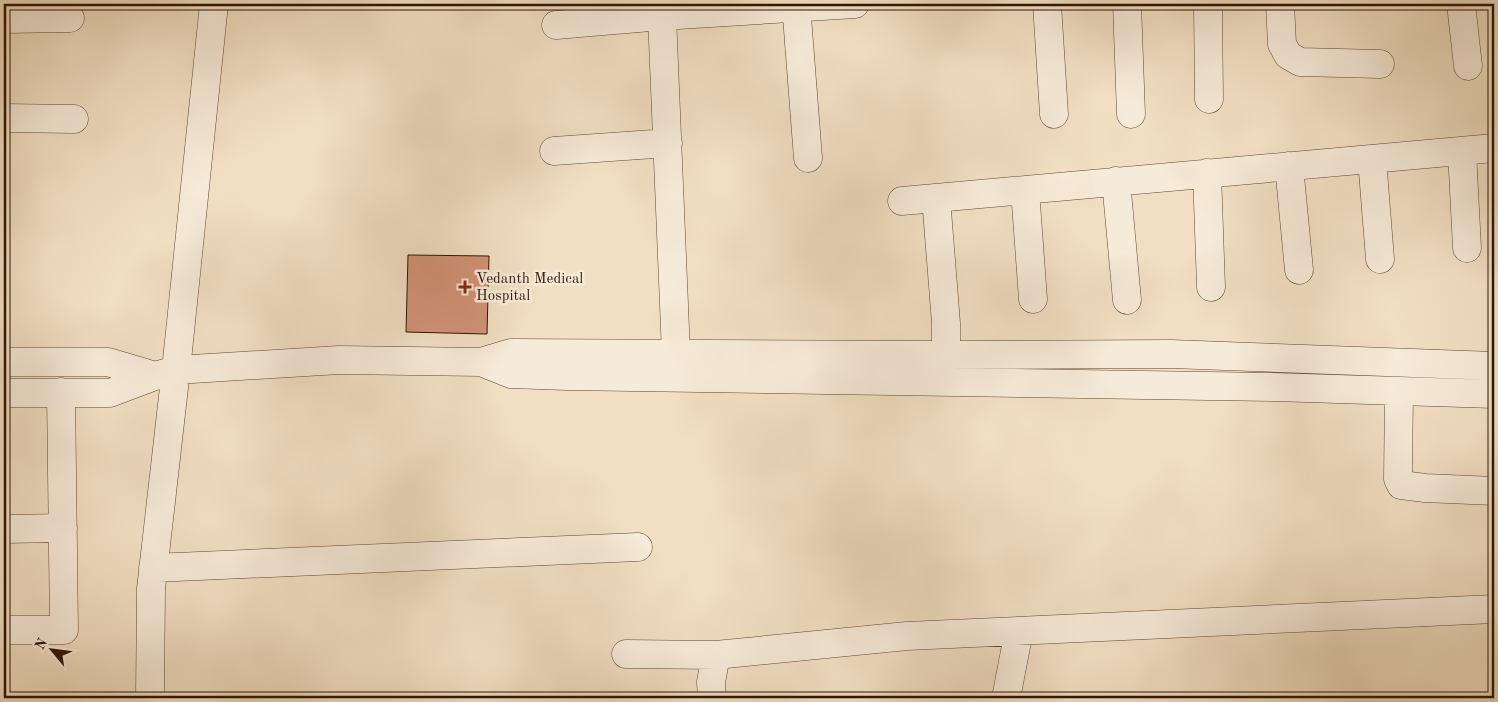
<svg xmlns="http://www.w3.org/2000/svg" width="1498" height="702" font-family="'Old Standard TT',serif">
  <rect width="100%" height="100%" fill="#f1dfc3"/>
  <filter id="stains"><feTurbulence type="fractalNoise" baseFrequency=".004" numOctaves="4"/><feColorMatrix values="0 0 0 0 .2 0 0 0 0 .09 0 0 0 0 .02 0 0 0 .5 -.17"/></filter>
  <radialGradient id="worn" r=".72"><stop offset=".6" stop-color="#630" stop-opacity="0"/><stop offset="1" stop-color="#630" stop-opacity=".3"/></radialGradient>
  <path fill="#d19377" stroke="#301402" d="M 408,255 L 489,256 L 487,334 L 406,332 Z"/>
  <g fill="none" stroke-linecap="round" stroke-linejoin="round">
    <defs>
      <path id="minor" d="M 796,4 L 808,158
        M 1047,4 L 1054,114
        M 1127,4 L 1131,114
        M 1208,4 L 1209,99
        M 1280,4 L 1282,44 L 1288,55 L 1300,62 L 1380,64
        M 1461,4 L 1468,66
        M 662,16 L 676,353
        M 4,19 L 70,18
        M 556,25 L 662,16 L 855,4
        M 4,118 L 74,119
        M 554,151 L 668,143
        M 1462,151 L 1467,248
        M 1372,159 L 1380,259
        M 1289,166 L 1299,270
        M 1207,173 L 1211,287
        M 1116,181 L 1127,300
        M 1025,190 L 1033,299
        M 936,198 L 946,323 L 946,355
        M 902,201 L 1494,148
        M 4,362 L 108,362 L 155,376
        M 481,362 L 511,353 L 946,355 L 1171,354 L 1494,366
        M 1399,391 L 1398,479 L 1401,485 L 1425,488 L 1494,491
        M 4,393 L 110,393 L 155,376 L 176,370 L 214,4
        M 4,529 L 63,528
        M 153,568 L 638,547
        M 4,630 L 64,630 L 61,392
        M 626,654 L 716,655 L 907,636 L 1494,609
        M 150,698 L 151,589 L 176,370 L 339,360 L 481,362 L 511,374 L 567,376 L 1274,387 L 1494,394
        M 712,698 L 711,682 L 716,655
        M 1006,698 L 1019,631"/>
    </defs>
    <use href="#minor" stroke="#604732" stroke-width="29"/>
    <use href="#minor" stroke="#f6ead8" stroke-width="28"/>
  </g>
  <path fill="#8f2418" stroke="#f6ead8" stroke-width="2" d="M462.5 279.5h5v5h5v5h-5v5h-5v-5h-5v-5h5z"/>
  <g text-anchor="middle" stroke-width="5" stroke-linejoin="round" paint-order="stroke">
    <g font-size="15" fill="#301402" stroke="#f6ead8" text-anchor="start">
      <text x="476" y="283">Vedanth Medical<tspan x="476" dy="17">Hospital</tspan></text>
    </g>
  </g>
  <rect width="1498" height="702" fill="none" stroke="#f1dfc3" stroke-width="20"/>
  <rect x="5" y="5" width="1488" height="692" fill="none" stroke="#301402" stroke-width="2.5"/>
  <rect x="10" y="10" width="1478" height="682" fill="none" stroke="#301402"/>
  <g transform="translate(52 650) rotate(299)" stroke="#f6ead8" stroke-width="4" paint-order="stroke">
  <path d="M0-4L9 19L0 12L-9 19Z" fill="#301402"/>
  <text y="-8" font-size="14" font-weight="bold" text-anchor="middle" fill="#301402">N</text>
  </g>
  <rect width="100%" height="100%" filter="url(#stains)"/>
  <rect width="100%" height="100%" fill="url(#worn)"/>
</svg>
